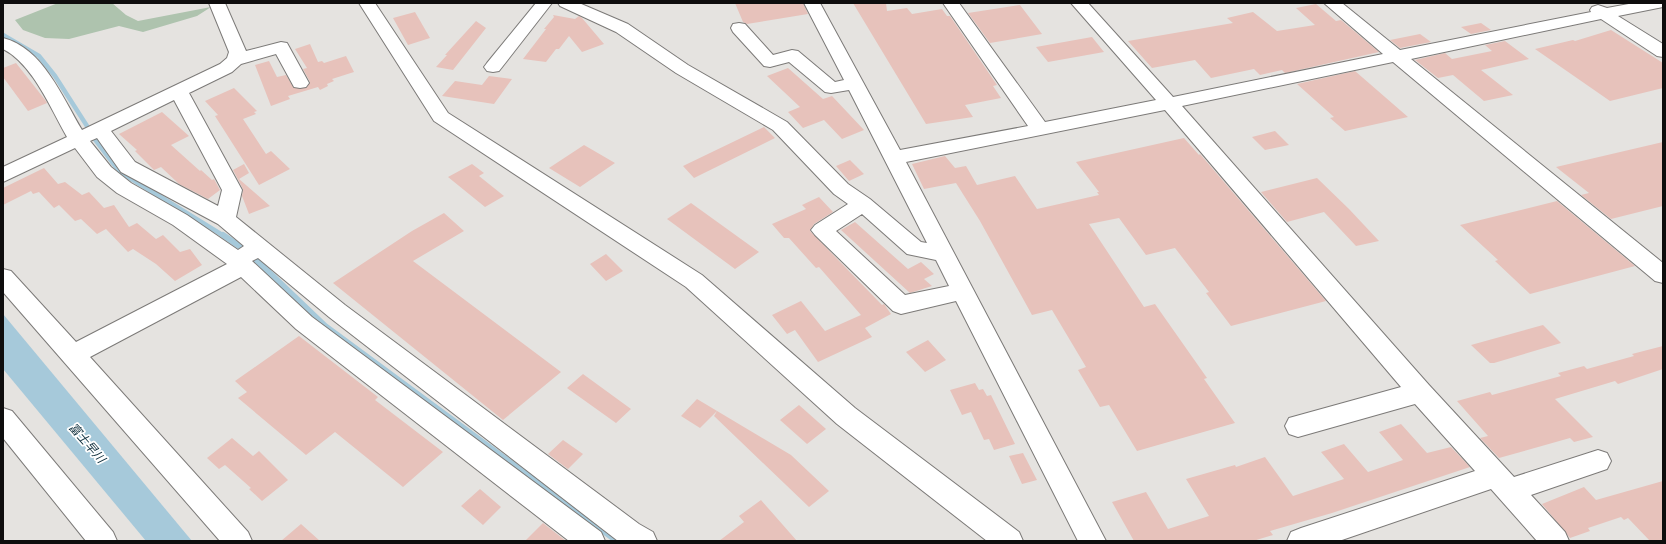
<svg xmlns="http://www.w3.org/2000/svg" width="1666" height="544" font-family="Poppins,'Noto Sans JP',sans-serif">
  <rect width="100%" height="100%" fill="#e5e3e0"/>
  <path fill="#aec3ae" d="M 58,3 L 112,3 L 126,15 L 138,21 L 211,7 L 197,16 L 143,32 L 119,26 L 69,39 L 45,38 L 23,30 L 15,20 Z"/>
  <path fill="#a6c9da" d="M 3,314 L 192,541 L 146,541 L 3,369 Z"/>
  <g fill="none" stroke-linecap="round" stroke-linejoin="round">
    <path stroke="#a6c9da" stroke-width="4.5" d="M 3,35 L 39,56 L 55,76 L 87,126
      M 93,137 L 115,166 L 125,175 L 224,236"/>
    <path stroke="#a6c9da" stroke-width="6" d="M 223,235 L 245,250
      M 255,259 L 325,326 L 617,541"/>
  </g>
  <path fill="#e7c2bb" d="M 735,3 L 803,3 L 808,14 L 747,24 L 743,22 Z
    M 853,3 L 886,3 L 887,11 L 907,8 L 912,14 L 942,9 L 947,16 L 950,16 L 997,85 L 993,86 L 1001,98 L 965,105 L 973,117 L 926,124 Z
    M 1316,4 L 1336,21 L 1341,20 L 1379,52 L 1285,73 L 1282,70 L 1260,75 L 1254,69 L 1211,78 L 1195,60 L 1152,68 L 1128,41 L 1233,23 L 1227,18 L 1253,12 L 1277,31 L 1315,25 L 1296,8 Z
    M 1020,5 L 1042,34 L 990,43 L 968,13 Z
    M 415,12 L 430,38 L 408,45 L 393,18 Z
    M 553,15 L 575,19 L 579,16 L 582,18 L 604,44 L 582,52 L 569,36 L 559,49 L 556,49 L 546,62 L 523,59 L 546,29 L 544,29 L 554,17 Z
    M 476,21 L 486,28 L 453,70 L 436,67 L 447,55 L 445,55 Z
    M 1481,23 L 1491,30 L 1471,34 L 1461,27 Z
    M 1611,30 L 1663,63 L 1663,88 L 1610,101 L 1535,49 L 1573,40 L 1575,41 Z
    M 1420,34 L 1431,42 L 1400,48 L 1390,40 Z
    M 1092,37 L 1104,52 L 1048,62 L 1036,47 Z
    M 1505,41 L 1529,59 L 1481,70 L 1513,95 L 1484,101 L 1453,75 L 1438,78 L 1415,60 L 1445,53 L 1452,59 L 1492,51 L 1485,45 Z
    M 310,44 L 318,62 L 322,61 L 324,63 L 346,56 L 354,72 L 332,79 L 334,81 L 327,84 L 328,86 L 320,90 L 318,87 L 288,96 L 290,99 L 271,106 L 255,65 L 269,61 L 277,77 L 286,75 L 294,88 L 306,88 L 310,82 L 303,69 L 307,68 L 295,49 Z
    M 16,63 L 46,101 L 47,103 L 28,111 L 3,77 L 3,68 Z
    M 788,68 L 823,99 L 832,96 L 864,130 L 842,139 L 824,120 L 803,128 L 788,112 L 800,107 L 767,76 Z
    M 1355,71 L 1408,117 L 1345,131 L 1330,118 L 1334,117 L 1297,84 Z
    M 489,76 L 512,79 L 494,104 L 442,96 L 455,81 L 482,85 Z
    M 234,88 L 257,111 L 254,112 L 256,114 L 243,119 L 266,154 L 271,151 L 290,169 L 259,185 L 215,116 L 218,115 L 205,101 Z
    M 162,112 L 189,136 L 171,145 L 200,171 L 201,170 L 212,180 L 214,179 L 220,190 L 208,199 L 179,184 L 161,167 L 154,170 L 135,151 L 137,150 L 119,134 Z
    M 764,127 L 775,138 L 694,178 L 683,166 Z
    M 1275,131 L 1289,145 L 1265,150 L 1252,137 Z
    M 1184,138 L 1199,155 L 1200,154 L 1326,301 L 1231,326 L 1206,293 L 1209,292 L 1175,248 L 1146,255 L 1119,218 L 1089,224 L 1144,307 L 1155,304 L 1207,378 L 1204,379 L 1235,423 L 1137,451 L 1109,405 L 1100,407 L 1078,370 L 1086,367 L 1052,310 L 1032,315 L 980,221 L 956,183 L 924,189 L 912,164 L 945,156 L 955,168 L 966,166 L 977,185 L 1015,176 L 1037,209 L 1099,195 L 1097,192 L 1099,192 L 1076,162 Z
    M 1663,142 L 1663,206 L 1611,219 L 1581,195 L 1589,193 L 1556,167 Z
    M 584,145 L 615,163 L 580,187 L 549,168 Z
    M 850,160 L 864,174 L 849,181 L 836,166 Z
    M 244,164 L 249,173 L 239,179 L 270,206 L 249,214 L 242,196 L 243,189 L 233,170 Z
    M 472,164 L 484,173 L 479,176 L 504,196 L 485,207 L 448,177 Z
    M 44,168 L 58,184 L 65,182 L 82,195 L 89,192 L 104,208 L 114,205 L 129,227 L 137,223 L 156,239 L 163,235 L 180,252 L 190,249 L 202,265 L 175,281 L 156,264 L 133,249 L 128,252 L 106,229 L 97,234 L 81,219 L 75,221 L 59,205 L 54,208 L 39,192 L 33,194 L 31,191 L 3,205 L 3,188 Z
    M 1317,178 L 1349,209 L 1379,241 L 1356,246 L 1324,212 L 1287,222 L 1261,192 Z
    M 819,197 L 833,212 L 814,224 L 810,231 L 882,305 L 884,304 L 891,314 L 865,328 L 872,337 L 818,362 L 795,330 L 787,334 L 772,315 L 801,301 L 825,331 L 861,315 L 819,267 L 816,268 L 789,238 L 784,238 L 772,224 L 806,209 L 802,205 Z
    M 1557,201 L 1635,266 L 1530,294 L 1495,261 L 1498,260 L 1460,225 Z
    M 691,203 L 759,252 L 735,269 L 667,219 Z
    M 444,213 L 464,231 L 413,261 L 561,372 L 503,420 L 333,283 L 412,231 Z
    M 855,222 L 908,269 L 921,262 L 934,274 L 924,279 L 932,286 L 910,293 L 841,230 Z
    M 606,254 L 623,271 L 606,281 L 590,264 Z
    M 1543,325 L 1561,343 L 1494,363 L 1490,363 L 1471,345 Z
    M 299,336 L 378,397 L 375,400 L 443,452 L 403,487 L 335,432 L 306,455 L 238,398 L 247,392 L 235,381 Z
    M 928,340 L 946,360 L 925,372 L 906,352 Z
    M 1663,346 L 1663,369 L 1618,384 L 1615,381 L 1555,399 L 1593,437 L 1574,442 L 1570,438 L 1499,458 L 1480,438 L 1488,436 L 1457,401 L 1490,392 L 1492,395 L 1561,376 L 1558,373 L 1584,366 L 1587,369 L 1634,356 L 1632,354 Z
    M 583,374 L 631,409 L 616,423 L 567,388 Z
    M 975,383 L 979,390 L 983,389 L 987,396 L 991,395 L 1015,444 L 994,450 L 989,439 L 984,440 L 971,412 L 962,415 L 950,390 Z
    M 697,399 L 791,455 L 829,491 L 809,507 L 714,416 L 717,411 L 700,428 L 681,416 Z
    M 799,405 L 826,429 L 807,444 L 780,420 Z
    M 1401,424 L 1427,453 L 1451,447 L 1470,467 L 1332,513 L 1270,531 L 1273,535 L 1253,541 L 1134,541 L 1112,502 L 1146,492 L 1168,529 L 1209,516 L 1186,479 L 1235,465 L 1236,467 L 1265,457 L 1293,496 L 1344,479 L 1321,452 L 1344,444 L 1368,472 L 1403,460 L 1379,432 Z
    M 232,438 L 253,456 L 259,451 L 288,480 L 262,501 L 249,489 L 251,488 L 225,465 L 219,469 L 207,458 Z
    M 563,440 L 583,454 L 568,469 L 548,454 Z
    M 1023,453 L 1037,480 L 1022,484 L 1009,456 Z
    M 1663,481 L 1663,541 L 1650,541 L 1628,518 L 1624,520 L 1621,517 L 1588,528 L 1590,531 L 1570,538 L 1542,504 L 1584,487 L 1596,500 Z
    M 480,489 L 501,507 L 483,525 L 461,506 Z
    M 761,500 L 797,541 L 719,541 L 744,522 L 739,516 Z
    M 543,523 L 548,527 L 566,541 L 525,541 Z
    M 301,524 L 320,541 L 281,541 Z"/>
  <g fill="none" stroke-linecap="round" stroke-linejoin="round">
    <defs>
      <path id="minor" d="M 209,3 L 225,3 L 246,51 L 281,42 L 287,43 L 309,83 L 306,87 L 300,88 L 294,87 L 276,54 L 241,64 L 232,72 L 189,93 L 242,190 L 236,217 L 345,305 L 639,524 L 653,532 L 657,541 L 618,541 L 329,317 L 258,258 L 252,261 L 312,317 L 601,532 L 605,541 L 569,541 L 296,329 L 241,277 L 90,357 L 248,532 L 252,541 L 220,541 L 3,292 L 3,269 L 11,271 L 76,342 L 227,264 L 173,225 L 117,193 L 97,177 L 75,148 L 3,182 L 3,167 L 67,137 C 51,109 32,63 3,49 L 3,38 C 43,48 62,97 82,130 L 220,64 L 227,58 L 229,52 ZM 174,100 L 222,190 L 218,206 L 135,162 L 111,131 ZM 97,138 L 121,172 L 218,224 L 244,246 L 238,250 L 187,215 L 131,183 L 111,167 L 90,141 Z
        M 359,3 L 375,3 L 448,113 L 702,275 L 855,408 L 1019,532 L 1023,541 L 987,541 L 837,424 L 686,287 L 434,121 Z
        M 536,3 L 552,3 L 499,71 L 493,72 L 487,71 L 484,67 L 487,63 Z
        M 558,3 L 579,3 L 628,24 L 688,65 L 787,122 L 848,184 L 870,199 L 921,242 L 927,243 L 849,90 L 831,93 L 825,92 L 789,62 L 770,67 L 764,66 L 733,32 L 731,28 L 733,24 L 739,23 L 745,24 L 773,55 L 792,50 L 798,51 L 835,82 L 844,80 L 804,3 L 820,3 L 900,150 L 1028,126 L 943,3 L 959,3 L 1045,122 L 1156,100 L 1071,3 L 1088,3 L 1173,97 L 1383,54 L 1324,3 L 1342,3 L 1400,50 L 1591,12 L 1590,10 L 1592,7 L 1598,5 L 1607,8 L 1634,3 L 1663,3 L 1663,7 L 1618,16 L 1663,44 L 1663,57 L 1657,56 L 1601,19 L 1411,59 L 1663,263 L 1663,283 L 1655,281 L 1393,62 L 1182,106 L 1429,385 L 1514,477 L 1598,450 L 1607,453 L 1611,461 L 1607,469 L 1531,495 L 1565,532 L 1569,541 L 1537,541 L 1491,489 L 1339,541 L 1287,541 L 1291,532 L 1301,528 L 1475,471 L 1415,404 L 1298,437 L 1289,434 L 1285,426 L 1289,418 L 1401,387 L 1165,110 L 906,162 L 1106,541 L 1078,541 L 956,301 L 901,314 L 893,311 L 815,235 L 811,230 L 815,225 L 848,204 L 834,194 L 773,130 L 676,73 L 616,32 L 560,6 ZM 862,214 L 907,254 L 936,260 L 949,286 L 905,295 L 836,231 Z
        M 3,408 L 12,411 L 113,532 L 117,541 L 86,541 L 3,438 Z"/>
    </defs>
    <use href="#minor" stroke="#7c7a78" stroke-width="2"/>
    <use href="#minor" fill="#fff" fill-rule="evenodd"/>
  </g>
  <g text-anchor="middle" stroke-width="3.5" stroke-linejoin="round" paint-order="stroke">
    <g font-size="12" font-style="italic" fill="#0d2d3b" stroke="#fff">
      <text transform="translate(87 443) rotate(49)" y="4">富士早川</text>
    </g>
  </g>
  <rect width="1666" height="544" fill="none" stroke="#0e0d0d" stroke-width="8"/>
</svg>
